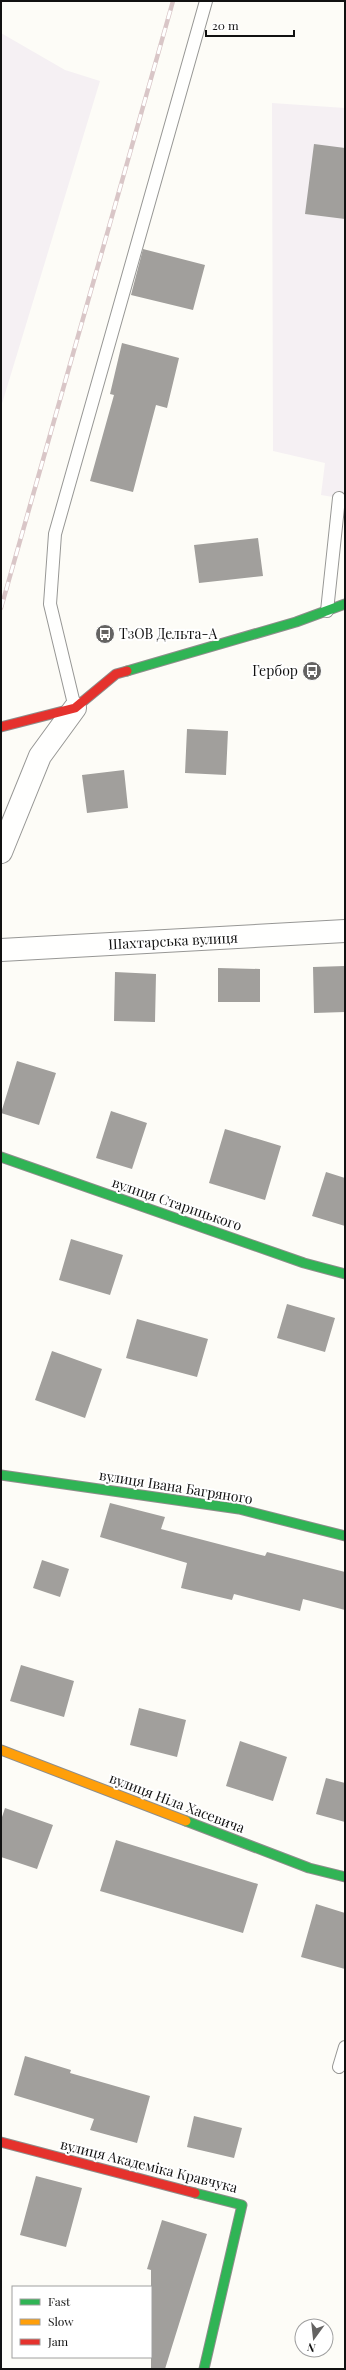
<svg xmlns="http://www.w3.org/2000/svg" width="346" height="2370" font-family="'Playfair Display',serif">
  <rect width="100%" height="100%" fill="#fdfcf7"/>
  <path fill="#f5f0f3" d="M 1,33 L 65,70 L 100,81 L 1,407 Z
    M 272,103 L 345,108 L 345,499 L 321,495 L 325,463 L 273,451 Z"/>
  <path fill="#a19f9c" d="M 314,144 L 345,148 L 345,219 L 305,214 Z
    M 143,249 L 205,265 L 193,310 L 131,295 Z
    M 122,343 L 179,358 L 167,408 L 156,405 L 133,492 L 90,481 L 114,395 L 110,394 Z
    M 258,538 L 263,576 L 199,583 L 194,545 Z
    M 187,729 L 228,731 L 226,775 L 185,773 Z
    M 124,770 L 128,808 L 87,813 L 82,775 Z
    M 345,966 L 345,1012 L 314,1013 L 313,967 Z
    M 218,968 L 260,969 L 260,1002 L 218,1002 Z
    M 115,972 L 156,974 L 155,1022 L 114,1021 Z
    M 17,1061 L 56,1073 L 39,1125 L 1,1113 Z
    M 111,1111 L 147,1123 L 132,1169 L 96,1158 Z
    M 225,1129 L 281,1146 L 265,1200 L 209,1183 Z
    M 326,1172 L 345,1178 L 345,1226 L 312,1216 Z
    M 71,1239 L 123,1255 L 110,1295 L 59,1280 Z
    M 287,1304 L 335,1318 L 325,1352 L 277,1338 Z
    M 137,1319 L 208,1339 L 197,1377 L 126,1358 Z
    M 52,1351 L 102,1369 L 85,1418 L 35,1400 Z
    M 110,1503 L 165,1517 L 161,1529 L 265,1556 L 267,1552 L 345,1572 L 345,1610 L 303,1599 L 300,1611 L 234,1594 L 232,1600 L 181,1588 L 187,1563 L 100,1537 Z
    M 42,1560 L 69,1569 L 60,1597 L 33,1588 Z
    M 21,1665 L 74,1681 L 64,1717 L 10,1701 Z
    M 139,1708 L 186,1720 L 177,1757 L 130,1745 Z
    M 240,1741 L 287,1757 L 273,1801 L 226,1786 Z
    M 326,1778 L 345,1783 L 345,1822 L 316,1814 Z
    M 5,1808 L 53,1825 L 37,1869 L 1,1857 L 1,1820 Z
    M 116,1840 L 258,1884 L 243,1933 L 100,1891 Z
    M 316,1904 L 345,1913 L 345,1969 L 301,1957 Z
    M 25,2056 L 71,2070 L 70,2073 L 150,2096 L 137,2143 L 90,2130 L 94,2119 L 14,2095 Z
    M 194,2116 L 242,2128 L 234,2158 L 187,2147 Z
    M 36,2176 L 82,2188 L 66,2247 L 20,2235 Z
    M 162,2220 L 207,2234 L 165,2369 L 151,2369 L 151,2270 L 147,2269 Z"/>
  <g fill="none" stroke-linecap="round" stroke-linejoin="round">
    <defs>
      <path id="lane" d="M 327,611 L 339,498
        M 75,708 L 50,604 L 55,534 L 206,1
        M 339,2067 L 345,2047"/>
      <path id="street" d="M 1,852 L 40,756 L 75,708
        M 1,950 L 345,931"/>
      <path id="fast" d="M 127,671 L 296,622 L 345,604
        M 1,1157 L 304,1263 L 345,1274
        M 1,1475 L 239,1509 L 345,1536
        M 186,1821 L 309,1868 L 345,1877
        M 195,2193 L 242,2205 L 204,2369"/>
      <path id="slow" d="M 1,1750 L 186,1821"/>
      <path id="jam" d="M 1,727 L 75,708 L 116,674 L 127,671
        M 1,2142 L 195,2193"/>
    </defs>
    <use href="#lane" stroke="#979795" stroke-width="14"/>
    <use href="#street" stroke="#979795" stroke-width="24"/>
    <use href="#fast" stroke="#8e8d8b" stroke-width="11"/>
    <use href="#slow" stroke="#8e8d8b" stroke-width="11"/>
    <use href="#jam" stroke="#8e8d8b" stroke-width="11"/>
    <use href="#lane" stroke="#fffffe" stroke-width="12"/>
    <use href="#street" stroke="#fffffe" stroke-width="22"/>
    <use href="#fast" stroke="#30b455" stroke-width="9"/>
    <use href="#slow" stroke="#ff9f0a" stroke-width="9"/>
    <use href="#jam" stroke="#e5322d" stroke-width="9"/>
    <defs>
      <path id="rail" d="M 1,608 L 173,1"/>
    </defs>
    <use href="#rail" stroke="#d9c6c7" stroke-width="4.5"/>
    <use href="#rail" stroke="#fff" stroke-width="3" stroke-dasharray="9" stroke-linecap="butt"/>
  </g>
  <defs>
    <symbol id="bus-disc" viewBox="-11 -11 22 22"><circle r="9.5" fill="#646362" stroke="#fff"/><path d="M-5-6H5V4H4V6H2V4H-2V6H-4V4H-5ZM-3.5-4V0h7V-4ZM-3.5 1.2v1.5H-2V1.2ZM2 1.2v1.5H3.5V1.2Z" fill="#fff"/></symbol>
  </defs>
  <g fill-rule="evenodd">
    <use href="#bus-disc" x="94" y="623" width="22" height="22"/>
    <use href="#bus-disc" x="301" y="660" width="22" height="22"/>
  </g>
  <g text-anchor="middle" stroke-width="4" stroke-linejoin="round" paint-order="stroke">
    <g font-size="14" fill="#111" stroke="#fff" text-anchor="start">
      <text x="119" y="639">ТзОВ Дельта-А</text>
      <text x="298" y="676" text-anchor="end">Гербор</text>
    </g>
    <g font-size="14" fill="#111" stroke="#fff">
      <text transform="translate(173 941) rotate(-3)" y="5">Шахтарська вулиця</text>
      <text transform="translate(177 1204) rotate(19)" y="5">вулиця Старицького</text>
      <text transform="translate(176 1487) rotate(9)" y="5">вулиця Івана Багряного</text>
      <text transform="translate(177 1803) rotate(21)" y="5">вулиця Ніла Хасевича</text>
      <text transform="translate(149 2166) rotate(14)" y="5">вулиця Академіка Кравчука</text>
    </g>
  </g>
  <rect width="346" height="2370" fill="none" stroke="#111111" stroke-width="4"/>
  <rect x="12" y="2286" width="140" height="72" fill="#ffffff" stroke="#a0a0a0"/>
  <rect x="20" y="2299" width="20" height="6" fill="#30b455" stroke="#a0a0a0"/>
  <text x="48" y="2306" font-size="12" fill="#111111">Fast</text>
  <rect x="20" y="2319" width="20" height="6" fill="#ff9f0a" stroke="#a0a0a0"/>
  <text x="48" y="2326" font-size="12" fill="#111111">Slow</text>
  <rect x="20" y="2339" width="20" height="6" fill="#e5322d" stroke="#a0a0a0"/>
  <text x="48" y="2346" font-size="12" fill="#111111">Jam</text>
  <g transform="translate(314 2338) rotate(195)"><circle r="19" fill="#ffffff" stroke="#a0a0a0"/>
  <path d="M0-3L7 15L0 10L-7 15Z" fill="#646362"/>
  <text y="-6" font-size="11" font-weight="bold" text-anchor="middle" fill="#111111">N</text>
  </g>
  <path d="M206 30v6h88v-6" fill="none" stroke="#111111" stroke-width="2"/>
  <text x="212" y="30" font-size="12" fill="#111111" stroke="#ffffff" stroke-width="3" paint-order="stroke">20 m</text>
</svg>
